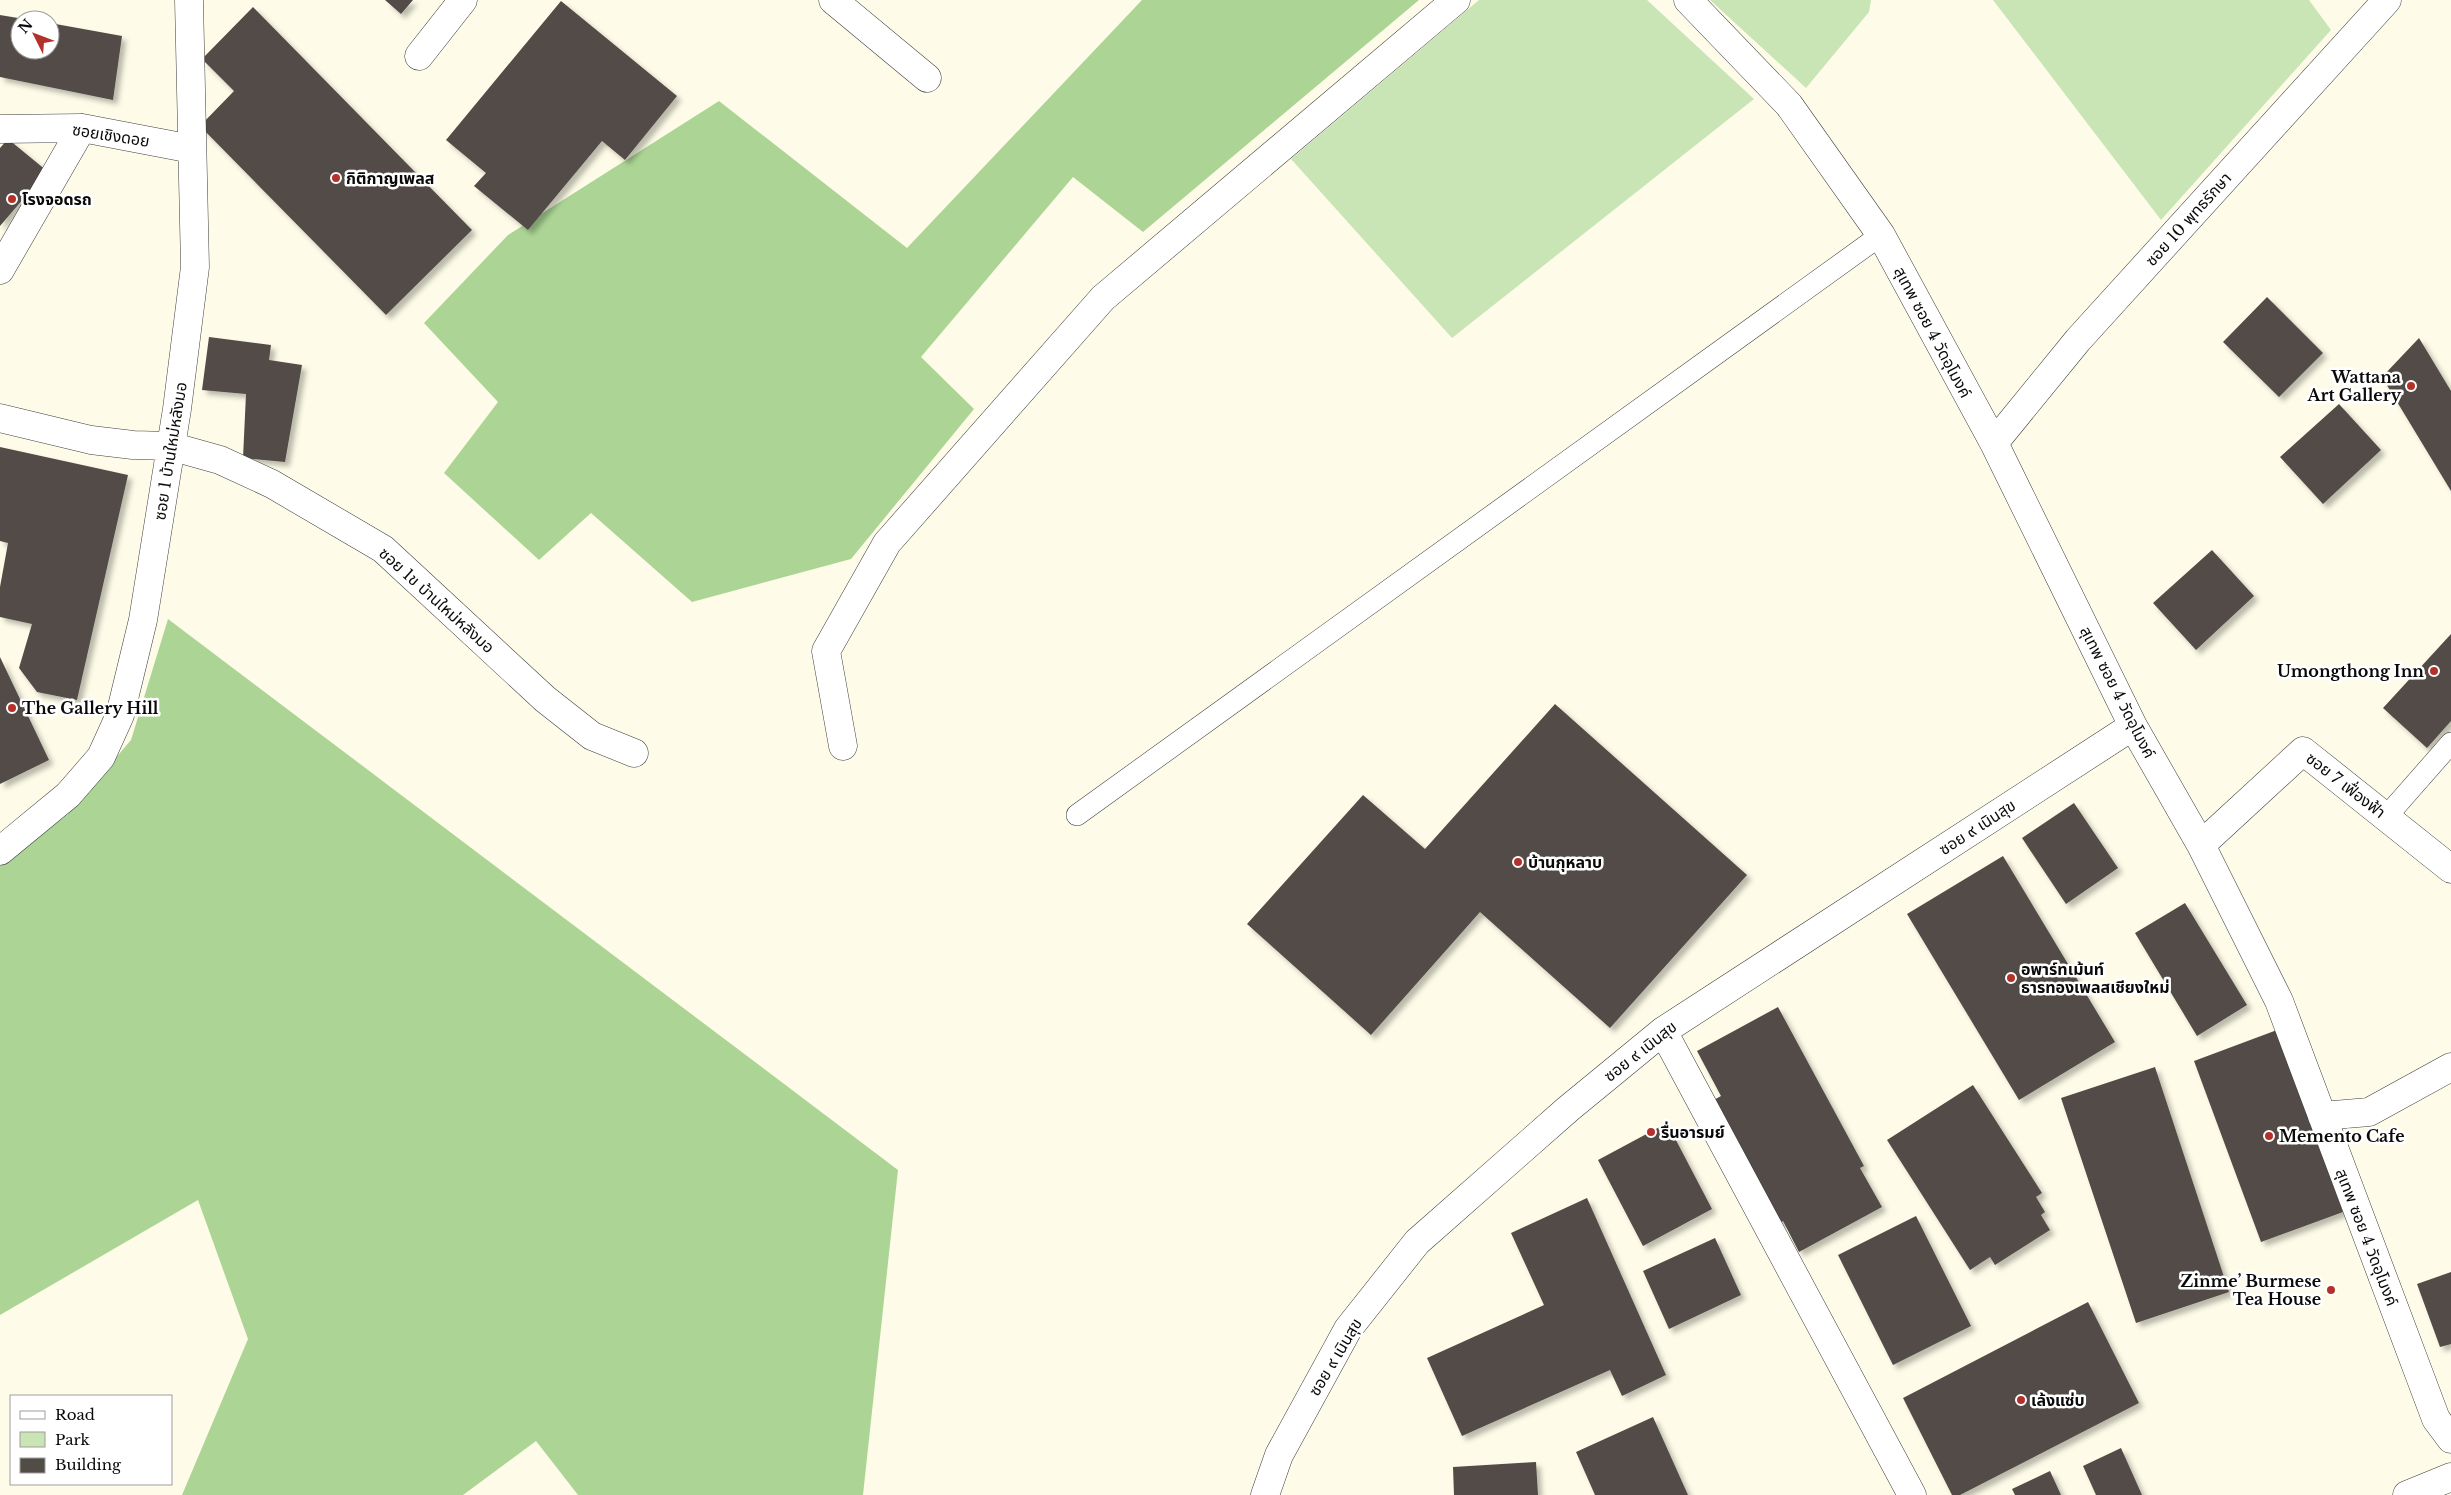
<svg xmlns="http://www.w3.org/2000/svg" width="2451" height="1495" font-family="'Libre Baskerville','Noto Sans Thai',serif">
  <defs>
    <filter id="shadow"><feDropShadow dx="4.5" dy="4.5" stdDeviation="2.5" flood-color="#0004"/></filter>
  </defs>
  <rect width="100%" height="100%" fill="#fefce8"/>
  <path fill="#c9e5b5" d="M 1479,0 L 1647,0 L 1754,99 L 1452,338 L 1291,159 Z
    M 1710,0 L 1871,0 L 1869,12 L 1806,88 Z
    M 1993,0 L 2309,0 L 2331,30 L 2161,220 Z"/>
  <path fill="#acd595" d="M 1142,0 L 1419,0 L 1143,232 L 1073,177 L 921,357 L 974,409 L 851,559 L 692,602 L 591,513 L 539,560 L 444,473 L 498,402 L 424,323 L 508,235 L 719,101 L 907,248 Z
    M 168,619 L 898,1170 L 863,1495 L 578,1495 L 536,1441 L 463,1495 L 182,1495 L 248,1339 L 198,1200 L 0,1315 L 0,866 L 67,815 L 131,740 Z"/>
  <path fill="#524c47" filter="url(#shadow)" d="M 385,0 L 413,0 L 401,14 Z
    M 561,1 L 677,96 L 625,160 L 602,141 L 528,230 L 474,186 L 486,173 L 446,140 Z
    M 253,7 L 472,230 L 386,315 L 200,126 L 234,91 L 202,59 Z
    M 0,15 L 24,19 L 20,20 L 20,50 L 50,50 L 50,23 L 122,36 L 113,100 L 0,77 Z
    M 8,139 L 47,171 L 0,226 L 0,148 Z
    M 2267,297 L 2323,353 L 2279,397 L 2223,342 Z
    M 209,337 L 271,345 L 269,360 L 302,365 L 285,462 L 243,458 L 246,394 L 202,390 Z
    M 2419,338 L 2451,391 L 2451,491 L 2382,377 Z
    M 2339,404 L 2381,450 L 2323,504 L 2280,457 Z
    M 0,447 L 128,475 L 77,700 L 37,692 L 19,668 L 32,624 L 0,617 L 0,587 L 8,543 L 0,541 Z
    M 2212,550 L 2254,596 L 2196,650 L 2153,603 Z
    M 2451,634 L 2451,721 L 2427,748 L 2383,708 Z
    M 0,657 L 49,760 L 0,784 Z
    M 1555,704 L 1747,875 L 1610,1028 L 1480,912 L 1371,1035 L 1247,924 L 1363,795 L 1425,849 Z
    M 2074,803 L 2118,868 L 2066,904 L 2022,838 Z
    M 2003,856 L 2115,1042 L 2019,1100 L 1907,914 Z
    M 2185,903 L 2247,1005 L 2197,1036 L 2135,933 Z
    M 1778,1007 L 1864,1166 L 1860,1168 L 1882,1207 L 1799,1252 L 1783,1221 L 1779,1224 L 1712,1101 L 1721,1096 L 1697,1051 Z
    M 2277,1030 L 2343,1212 L 2261,1242 L 2194,1061 Z
    M 2155,1067 L 2229,1292 L 2136,1323 L 2061,1098 Z
    M 1973,1085 L 2042,1193 L 2036,1197 L 2045,1212 L 2041,1215 L 2050,1230 L 1995,1265 L 1990,1257 L 1970,1270 L 1887,1140 Z
    M 1667,1123 L 1712,1209 L 1643,1246 L 1598,1160 Z
    M 1587,1198 L 1666,1375 L 1622,1396 L 1610,1370 L 1462,1436 L 1427,1358 L 1544,1305 L 1511,1233 Z
    M 1916,1216 L 1971,1326 L 1893,1365 L 1838,1255 Z
    M 1715,1238 L 1741,1295 L 1669,1329 L 1643,1271 Z
    M 2451,1272 L 2451,1344 L 2440,1347 L 2417,1284 Z
    M 2088,1302 L 2139,1403 L 1960,1495 L 1952,1495 L 1903,1398 Z
    M 1653,1417 L 1688,1495 L 1595,1495 L 1576,1452 Z
    M 2121,1448 L 2142,1495 L 2096,1495 L 2083,1466 Z
    M 1536,1462 L 1538,1495 L 1454,1495 L 1453,1467 Z
    M 2050,1471 L 2061,1495 L 2015,1495 L 2012,1489 Z"/>
  <g fill="none" stroke-linecap="round" stroke-linejoin="round">
    <defs>
      <path id="service" d="M 1077,815 L 1881,235
        M 2386,817 L 2451,743"/>
      <path id="minor" d="M 833,0 L 927,78
        M 1688,0 L 1789,105 L 1881,235 L 1994,443 L 2133,726 L 2201,845 L 2279,1001 L 2436,1419 L 2451,1439
        M 419,56 L 463,0
        M 0,129 L 82,128 L 192,149
        M 0,270 L 82,128
        M 0,418 L 91,440 L 133,445 L 170,446 L 220,460 L 272,484 L 383,549 L 545,699 L 592,736 L 634,753
        M 1994,443 L 2078,340 L 2387,0
        M 843,746 L 826,651 L 887,543 L 1103,298 L 1456,0
        M 2201,845 L 2303,751 L 2451,869
        M 0,851 L 68,795 L 101,757 L 120,715 L 143,620 L 177,409 L 195,267 L 189,0
        M 1663,1031 L 1912,1495
        M 2322,1116 L 2369,1112 L 2451,1067
        M 1265,1495 L 1279,1455 L 1348,1329 L 1417,1242 L 1568,1109 L 1663,1031 L 2133,726
        M 2407,1495 L 2451,1477"/>
    </defs>
    <use href="#service" stroke="#3d3d3d" stroke-width="22"/>
    <use href="#minor" stroke="#3d3d3d" stroke-width="29"/>
    <use href="#service" stroke="#fff" stroke-width="21"/>
    <use href="#minor" stroke="#fff" stroke-width="28"/>
  </g>
  <g fill="#b2312a" stroke="#fff" stroke-width="2">
    <circle cx="336" cy="178" r="5"/>
    <circle cx="12" cy="199" r="5"/>
    <circle cx="2411" cy="386" r="5"/>
    <circle cx="2434" cy="671" r="5"/>
    <circle cx="12" cy="708" r="5"/>
    <circle cx="1518" cy="862" r="5"/>
    <circle cx="2011" cy="978" r="5"/>
    <circle cx="1651" cy="1132" r="5"/>
    <circle cx="2269" cy="1136" r="5"/>
    <circle cx="2331" cy="1290" r="5"/>
    <circle cx="2021" cy="1400" r="5"/>
  </g>
  <g text-anchor="middle" stroke-width="5" stroke-linejoin="round" paint-order="stroke">
    <g font-size="16" fill="#0a0a0a" stroke="#fff">
      <text transform="translate(111 135) rotate(9)" y="6">ซอยเชิงดอย</text>
      <text transform="translate(2188 219) rotate(-48)" y="6">ซอย 10 พุทธรักษา</text>
      <text transform="translate(1933 332) rotate(62)" y="6">สุเทพ ซอย 4 วัดอุโมงค์</text>
      <text transform="translate(170 451) rotate(-81)" y="6">ซอย 1 บ้านใหม่หลังมอ</text>
      <text transform="translate(437 600) rotate(42)" y="6">ซอย 1ข บ้านใหม่หลังมอ</text>
      <text transform="translate(2118 692) rotate(63)" y="6">สุเทพ ซอย 4 วัดอุโมงค์</text>
      <text transform="translate(2346 785) rotate(38)" y="6">ซอย 7 เฟื่องฟ้า</text>
      <text transform="translate(1977 827) rotate(-33)" y="6">ซอย ๙ เนินสุข</text>
      <text transform="translate(1640 1051) rotate(-38)" y="6">ซอย ๙ เนินสุข</text>
      <text transform="translate(2367 1237) rotate(69)" y="6">สุเทพ ซอย 4 วัดอุโมงค์</text>
      <text transform="translate(1335 1357) rotate(-59)" y="6">ซอย ๙ เนินสุข</text>
    </g>
    <g font-size="16" font-weight="bold" fill="#0a0a0a" stroke="#fff" text-anchor="start">
      <text x="346" y="184">กิติกาญเพลส</text>
      <text x="22" y="205">โรงจอดรถ</text>
      <text x="2401" y="383" text-anchor="end">Wattana<tspan x="2401" dy="18">Art Gallery</tspan></text>
      <text x="2424" y="677" text-anchor="end">Umongthong Inn</text>
      <text x="22" y="714">The Gallery Hill</text>
      <text x="1528" y="868">บ้านกุหลาบ</text>
      <text x="2021" y="975">อพาร์ทเม้นท์<tspan x="2021" dy="18">ธารทองเพลสเชียงใหม่</tspan></text>
      <text x="1661" y="1138">รื่นอารมย์</text>
      <text x="2279" y="1142">Memento Cafe</text>
      <text x="2321" y="1287" text-anchor="end">Zinme’ Burmese<tspan x="2321" dy="18">Tea House</tspan></text>
      <text x="2031" y="1406">เล้งแซ่บ</text>
    </g>
  </g>
  <rect x="10" y="1395" width="162" height="90" fill="#ffffff" stroke="#9d9d9d"/>
  <rect x="20" y="1411" width="25" height="8" fill="#ffffff" stroke="#9d9d9d"/>
  <text x="55" y="1420" font-size="15" fill="#0a0a0a">Road</text>
  <rect x="20" y="1432" width="25" height="15" fill="#c9e5b5" stroke="#9d9d9d"/>
  <text x="55" y="1445" font-size="15" fill="#0a0a0a">Park</text>
  <rect x="20" y="1458" width="25" height="15" fill="#524c47" stroke="#9d9d9d"/>
  <text x="55" y="1470" font-size="15" fill="#0a0a0a">Building</text>
  <g transform="translate(35 35) rotate(312)"><circle r="24" fill="#ffffff" stroke="#9d9d9d"/>
  <path d="M0-4L9 19L0 12L-9 19Z" fill="#b2312a"/>
  <text y="-8" font-size="14" font-weight="bold" text-anchor="middle" fill="#0a0a0a">N</text>
  </g>
</svg>
